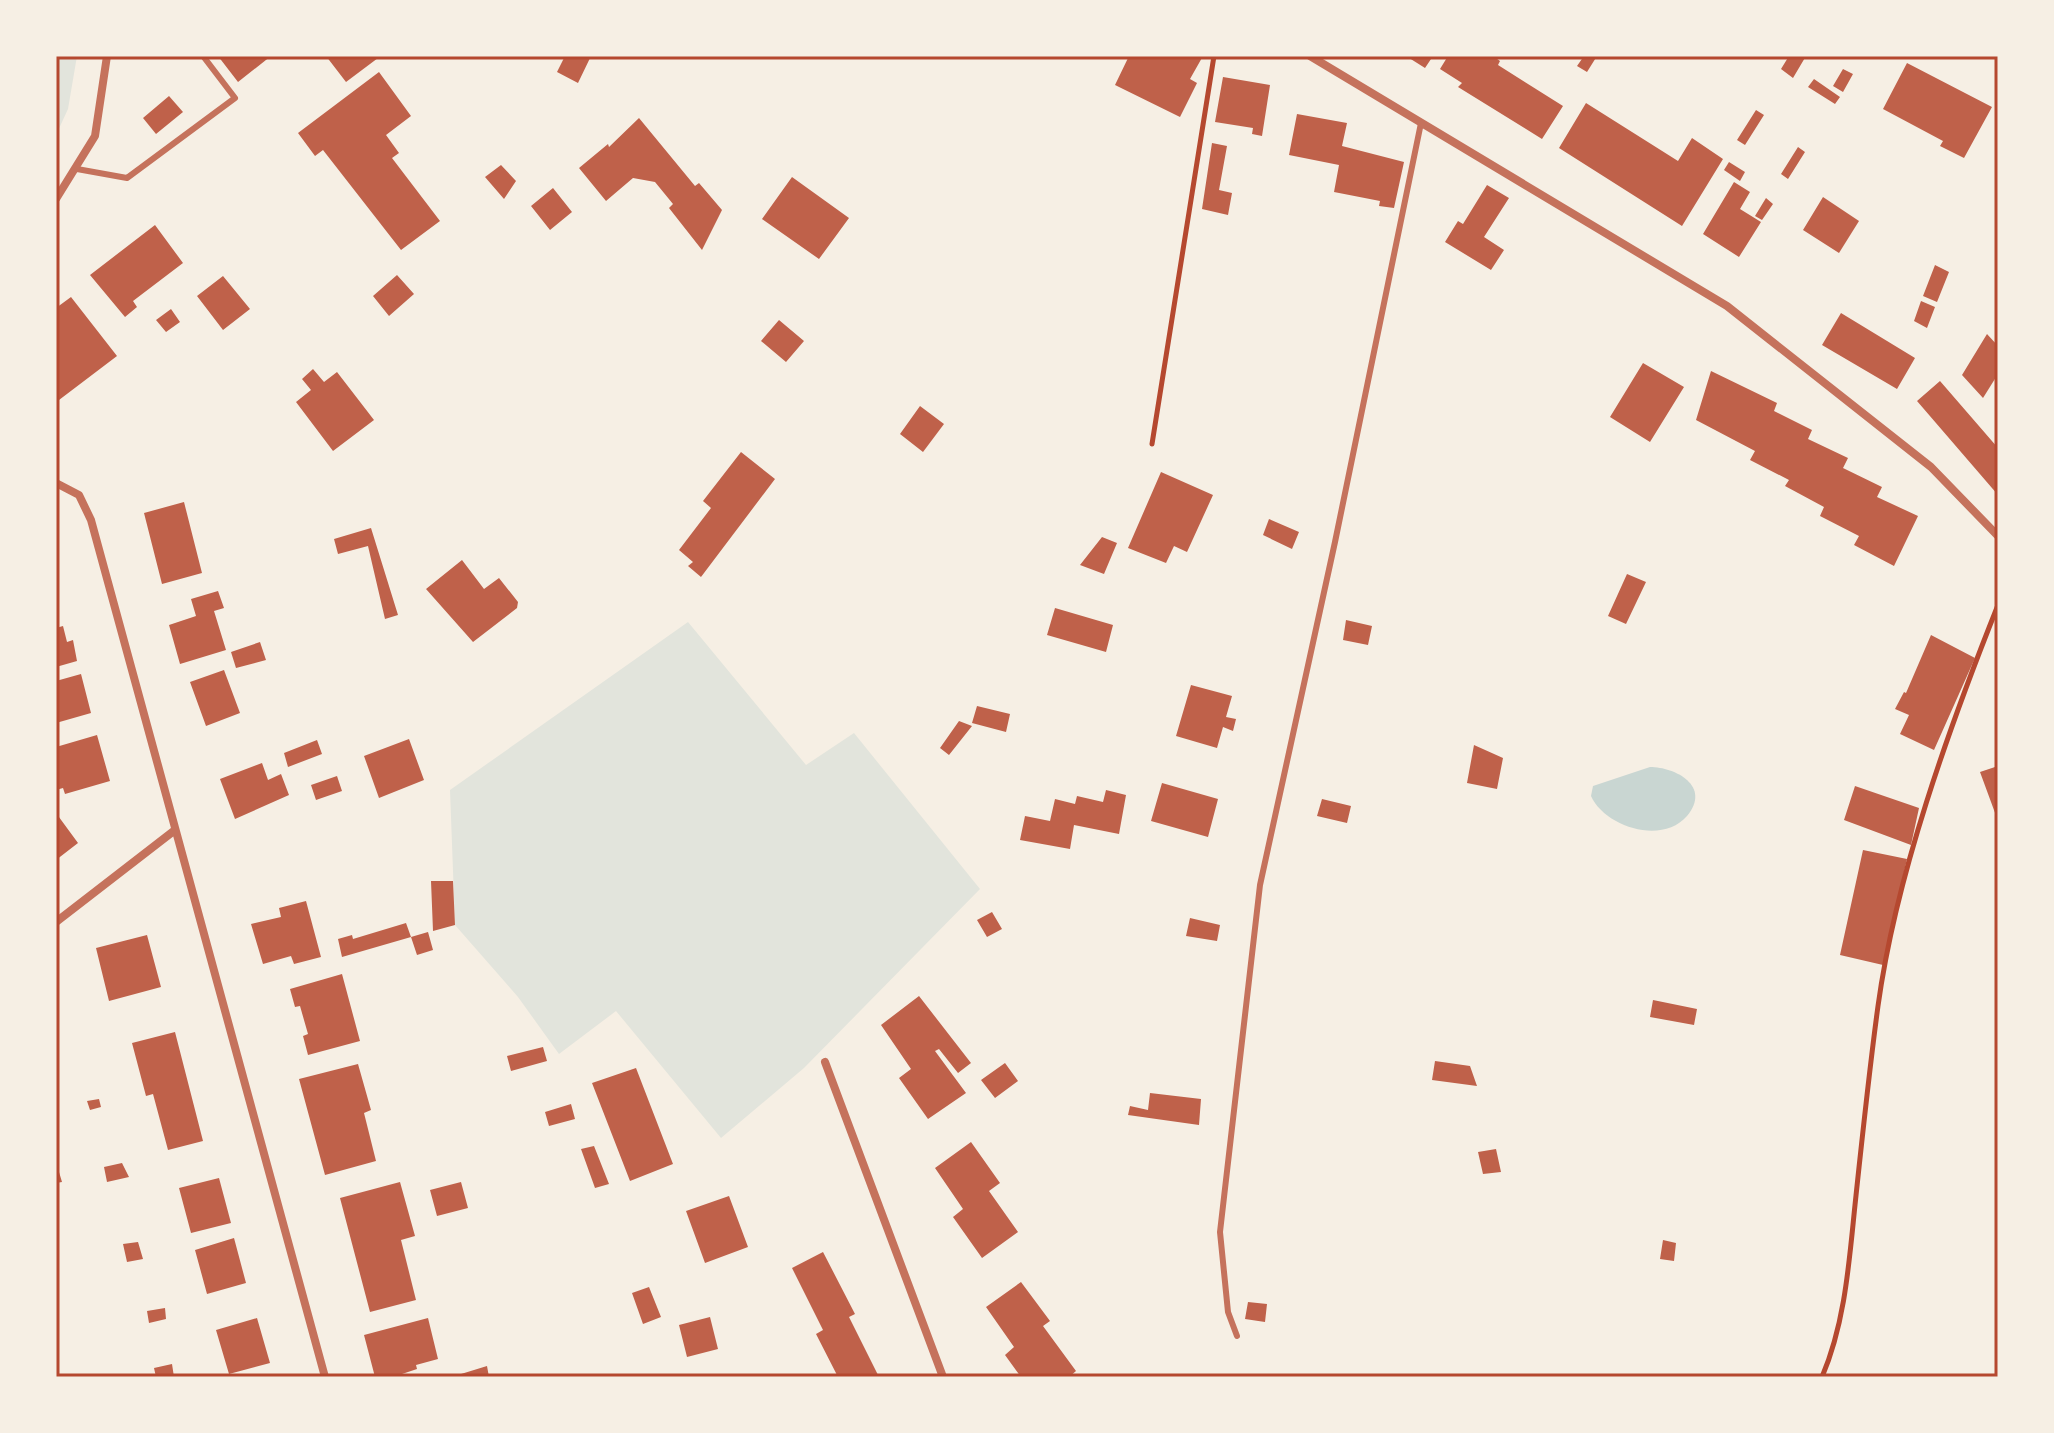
<svg xmlns="http://www.w3.org/2000/svg" width="2054" height="1433" font-family="'Varela Round',sans-serif">
  <rect width="100%" height="100%" fill="#f6efe4"/>
  <path fill="#e2e4dc" d="M 56,56 L 77,56 L 68,109 L 56,135 Z
    M 688,622 L 806,765 L 854,733 L 980,889 L 804,1068 L 721,1138 L 616,1011 L 559,1054 L 518,997 L 455,925 L 450,790 Z"/>
  <path fill="#c9d6d2" d="M 1650,767 C 1675,767 1712,786 1687,816 C 1662,845 1605,827 1591,796 L 1593,786 Z"/>
  <path fill="#bf614a" d="M 218,56 L 271,56 L 238,82 Z
    M 326,56 L 376,56 L 378,58 L 346,82 Z
    M 565,56 L 591,56 L 578,83 L 557,72 Z
    M 1129,56 L 1203,56 L 1190,79 L 1197,83 L 1180,117 L 1115,85 Z
    M 1406,56 L 1433,56 L 1425,68 Z
    M 1448,56 L 1493,56 L 1500,61 L 1498,65 L 1563,106 L 1542,139 L 1458,87 L 1462,83 L 1440,69 Z
    M 1584,56 L 1597,56 L 1587,72 L 1577,66 Z
    M 1789,56 L 1806,56 L 1793,78 L 1781,69 Z
    M 1907,63 L 1992,107 L 1964,158 L 1940,146 L 1943,141 L 1883,109 Z
    M 1843,69 L 1853,74 L 1843,92 L 1833,86 Z
    M 379,72 L 411,116 L 386,135 L 399,153 L 392,158 L 440,221 L 401,250 L 323,150 L 315,156 L 298,133 Z
    M 1223,77 L 1270,85 L 1262,136 L 1252,134 L 1253,128 L 1215,122 Z
    M 1814,79 L 1840,97 L 1835,104 L 1808,87 Z
    M 169,96 L 183,112 L 156,134 L 143,118 Z
    M 1586,103 L 1678,161 L 1692,138 L 1723,159 L 1682,226 L 1559,148 Z
    M 1756,110 L 1764,115 L 1745,145 L 1737,140 Z
    M 1297,114 L 1347,123 L 1342,146 L 1404,162 L 1394,208 L 1379,206 L 1380,201 L 1334,192 L 1339,165 L 1289,155 Z
    M 639,118 L 695,186 L 699,183 L 722,210 L 702,250 L 669,208 L 673,204 L 655,182 L 633,178 L 606,201 L 579,168 L 608,144 L 609,147 Z
    M 1212,143 L 1227,146 L 1219,190 L 1232,193 L 1228,215 L 1202,209 Z
    M 1798,147 L 1805,152 L 1788,179 L 1781,174 Z
    M 1729,162 L 1745,172 L 1740,181 L 1724,170 Z
    M 501,165 L 516,181 L 504,199 L 485,177 Z
    M 792,177 L 849,218 L 819,259 L 762,219 Z
    M 1734,182 L 1750,192 L 1740,209 L 1761,222 L 1739,257 L 1703,234 Z
    M 1487,185 L 1509,198 L 1484,237 L 1504,250 L 1491,270 L 1445,242 L 1458,221 L 1463,224 Z
    M 553,188 L 572,212 L 550,230 L 531,206 Z
    M 1823,197 L 1859,221 L 1839,253 L 1803,230 Z
    M 1766,198 L 1773,204 L 1762,220 L 1755,216 Z
    M 155,225 L 183,263 L 133,301 L 137,307 L 125,317 L 90,275 Z
    M 1935,265 L 1949,272 L 1937,302 L 1923,296 Z
    M 397,275 L 414,294 L 389,316 L 373,296 Z
    M 223,276 L 250,309 L 223,330 L 197,296 Z
    M 71,297 L 117,356 L 59,400 L 56,396 L 56,308 Z
    M 1921,301 L 1935,307 L 1927,328 L 1914,321 Z
    M 171,309 L 180,322 L 166,332 L 156,320 Z
    M 1841,313 L 1915,358 L 1897,389 L 1822,345 Z
    M 779,320 L 804,341 L 786,362 L 761,341 Z
    M 1987,334 L 1998,346 L 1998,374 L 1983,398 L 1962,375 Z
    M 1643,363 L 1684,387 L 1650,442 L 1610,417 Z
    M 313,369 L 324,382 L 337,372 L 374,420 L 333,451 L 296,402 L 311,390 L 302,379 Z
    M 1711,371 L 1777,403 L 1774,411 L 1812,430 L 1808,439 L 1848,458 L 1843,468 L 1882,487 L 1877,497 L 1918,516 L 1894,566 L 1854,545 L 1859,536 L 1820,516 L 1824,507 L 1785,486 L 1789,480 L 1750,460 L 1755,451 L 1696,420 Z
    M 1940,381 L 1998,448 L 1998,495 L 1917,401 Z
    M 920,406 L 944,424 L 923,452 L 900,434 Z
    M 741,452 L 775,479 L 701,577 L 688,566 L 693,562 L 679,550 L 711,508 L 703,501 Z
    M 1161,472 L 1213,495 L 1187,552 L 1174,546 L 1166,563 L 1128,548 Z
    M 184,502 L 202,573 L 162,584 L 144,513 Z
    M 1269,519 L 1299,532 L 1292,549 L 1263,535 Z
    M 371,528 L 398,615 L 385,619 L 368,546 L 338,554 L 334,539 Z
    M 1102,537 L 1117,543 L 1104,574 L 1080,565 Z
    M 462,560 L 484,589 L 499,578 L 518,602 L 517,608 L 473,642 L 426,589 Z
    M 1627,574 L 1646,582 L 1626,624 L 1608,616 Z
    M 218,591 L 224,608 L 214,611 L 226,650 L 180,664 L 169,625 L 196,616 L 191,599 Z
    M 1055,608 L 1113,625 L 1106,652 L 1047,635 Z
    M 1346,620 L 1372,626 L 1368,645 L 1343,640 Z
    M 63,626 L 67,642 L 73,640 L 77,661 L 56,667 L 56,628 Z
    M 1931,635 L 1975,658 L 1934,750 L 1900,734 L 1909,715 L 1895,709 L 1904,692 L 1906,693 Z
    M 260,642 L 266,660 L 236,668 L 231,652 Z
    M 224,670 L 240,713 L 206,726 L 190,682 Z
    M 81,674 L 91,713 L 56,723 L 56,681 Z
    M 1191,685 L 1232,696 L 1226,717 L 1236,719 L 1233,731 L 1223,727 L 1217,748 L 1176,736 Z
    M 977,706 L 1010,714 L 1006,732 L 972,723 Z
    M 959,721 L 972,726 L 949,755 L 940,748 Z
    M 97,735 L 110,781 L 65,794 L 63,788 L 56,790 L 56,747 Z
    M 409,739 L 424,780 L 379,798 L 364,756 Z
    M 317,740 L 322,754 L 288,767 L 284,753 Z
    M 1474,745 L 1503,758 L 1497,789 L 1467,783 Z
    M 262,763 L 268,780 L 281,774 L 289,795 L 235,819 L 220,779 Z
    M 1998,766 L 1998,821 L 1980,772 Z
    M 337,776 L 342,791 L 316,800 L 311,785 Z
    M 1162,783 L 1218,799 L 1208,837 L 1151,821 Z
    M 1855,786 L 1919,808 L 1911,845 L 1844,820 Z
    M 1106,790 L 1126,795 L 1119,834 L 1074,825 L 1070,849 L 1020,840 L 1025,816 L 1050,821 L 1055,799 L 1075,804 L 1077,796 L 1103,802 Z
    M 1322,799 L 1351,806 L 1347,823 L 1317,816 Z
    M 56,813 L 78,843 L 56,860 Z
    M 1863,850 L 1907,859 L 1883,965 L 1840,955 Z
    M 431,881 L 453,881 L 455,925 L 433,931 Z
    M 306,901 L 321,957 L 294,964 L 291,956 L 263,964 L 251,924 L 281,917 L 279,908 Z
    M 992,912 L 1002,929 L 987,937 L 977,920 Z
    M 1190,918 L 1220,925 L 1217,941 L 1186,936 Z
    M 406,923 L 411,937 L 342,957 L 338,939 L 352,935 L 353,939 Z
    M 428,932 L 433,950 L 417,955 L 411,937 Z
    M 147,935 L 161,987 L 109,1001 L 96,948 Z
    M 342,974 L 360,1041 L 308,1055 L 303,1036 L 308,1034 L 300,1006 L 295,1007 L 290,989 Z
    M 919,996 L 971,1063 L 958,1073 L 939,1049 L 935,1051 L 966,1093 L 928,1119 L 899,1078 L 911,1069 L 881,1025 Z
    M 1653,1000 L 1697,1009 L 1694,1025 L 1650,1017 Z
    M 175,1032 L 203,1141 L 168,1150 L 153,1094 L 146,1096 L 132,1043 Z
    M 543,1047 L 547,1061 L 511,1071 L 507,1056 Z
    M 1435,1061 L 1470,1066 L 1477,1086 L 1432,1080 Z
    M 1005,1063 L 1018,1081 L 995,1098 L 981,1080 Z
    M 358,1064 L 371,1110 L 364,1113 L 376,1161 L 325,1175 L 299,1079 Z
    M 636,1068 L 673,1164 L 630,1181 L 592,1083 Z
    M 1150,1093 L 1201,1099 L 1199,1125 L 1128,1115 L 1130,1106 L 1148,1110 Z
    M 99,1099 L 101,1107 L 90,1110 L 87,1101 Z
    M 571,1104 L 575,1119 L 549,1126 L 545,1112 Z
    M 971,1142 L 1000,1183 L 989,1191 L 1018,1232 L 982,1258 L 953,1217 L 963,1209 L 935,1168 Z
    M 594,1146 L 609,1184 L 595,1188 L 581,1149 Z
    M 1496,1149 L 1501,1172 L 1483,1174 L 1478,1152 Z
    M 56,1162 L 62,1182 L 56,1183 Z
    M 122,1163 L 129,1177 L 107,1182 L 104,1167 Z
    M 219,1178 L 231,1223 L 191,1233 L 179,1188 Z
    M 400,1182 L 415,1236 L 401,1240 L 416,1300 L 370,1312 L 340,1198 Z
    M 461,1182 L 468,1208 L 437,1216 L 430,1190 Z
    M 729,1196 L 748,1247 L 705,1263 L 686,1211 Z
    M 234,1238 L 246,1283 L 207,1294 L 195,1250 Z
    M 1663,1240 L 1676,1243 L 1674,1261 L 1660,1259 Z
    M 138,1242 L 143,1259 L 127,1262 L 123,1244 Z
    M 823,1252 L 855,1314 L 849,1317 L 879,1377 L 838,1377 L 816,1334 L 823,1330 L 792,1268 Z
    M 1021,1282 L 1050,1321 L 1043,1326 L 1076,1371 L 1069,1377 L 1021,1377 L 1005,1355 L 1014,1347 L 986,1307 Z
    M 649,1287 L 661,1317 L 643,1324 L 632,1293 Z
    M 1248,1302 L 1267,1304 L 1265,1322 L 1245,1319 Z
    M 165,1308 L 166,1319 L 149,1323 L 147,1311 Z
    M 710,1317 L 718,1349 L 687,1357 L 679,1325 Z
    M 257,1318 L 270,1363 L 229,1374 L 216,1330 Z
    M 428,1318 L 438,1359 L 416,1365 L 417,1369 L 402,1374 L 403,1377 L 375,1377 L 364,1335 Z
    M 172,1364 L 174,1377 L 156,1377 L 154,1368 Z
    M 487,1366 L 489,1377 L 460,1377 L 461,1374 Z"/>
  <g fill="none" stroke-linecap="round" stroke-linejoin="round">
    <path stroke="#b5482f" stroke-width="5" d="M 1152,444 L 1214,56
      M 1822,1377 C 1845,1323 1849,1263 1855,1205 C 1862,1139 1869,1072 1878,1006 C 1896,875 1949,728 1998,605"/>
    <path stroke="#c5725c" stroke-width="6" d="M 77,169 L 127,178 L 235,98 L 203,56
      M 1237,1336 L 1228,1312 L 1220,1232 L 1260,885 L 1335,542 L 1421,123"/>
    <path stroke="#c5725c" stroke-width="8" d="M 1310,56 L 1727,306 L 1931,467 L 1998,536
      M 56,199 L 95,136 L 107,56
      M 56,483 L 79,495 L 91,520 L 325,1377
      M 56,922 L 175,830
      M 825,1062 L 943,1377"/>
  </g>
  <rect width="2054" height="1433" fill="none" stroke="#f6efe4" stroke-width="116"/>
  <rect x="58" y="58" width="1938" height="1317" fill="none" stroke="#b5482f" stroke-width="3"/>
</svg>
